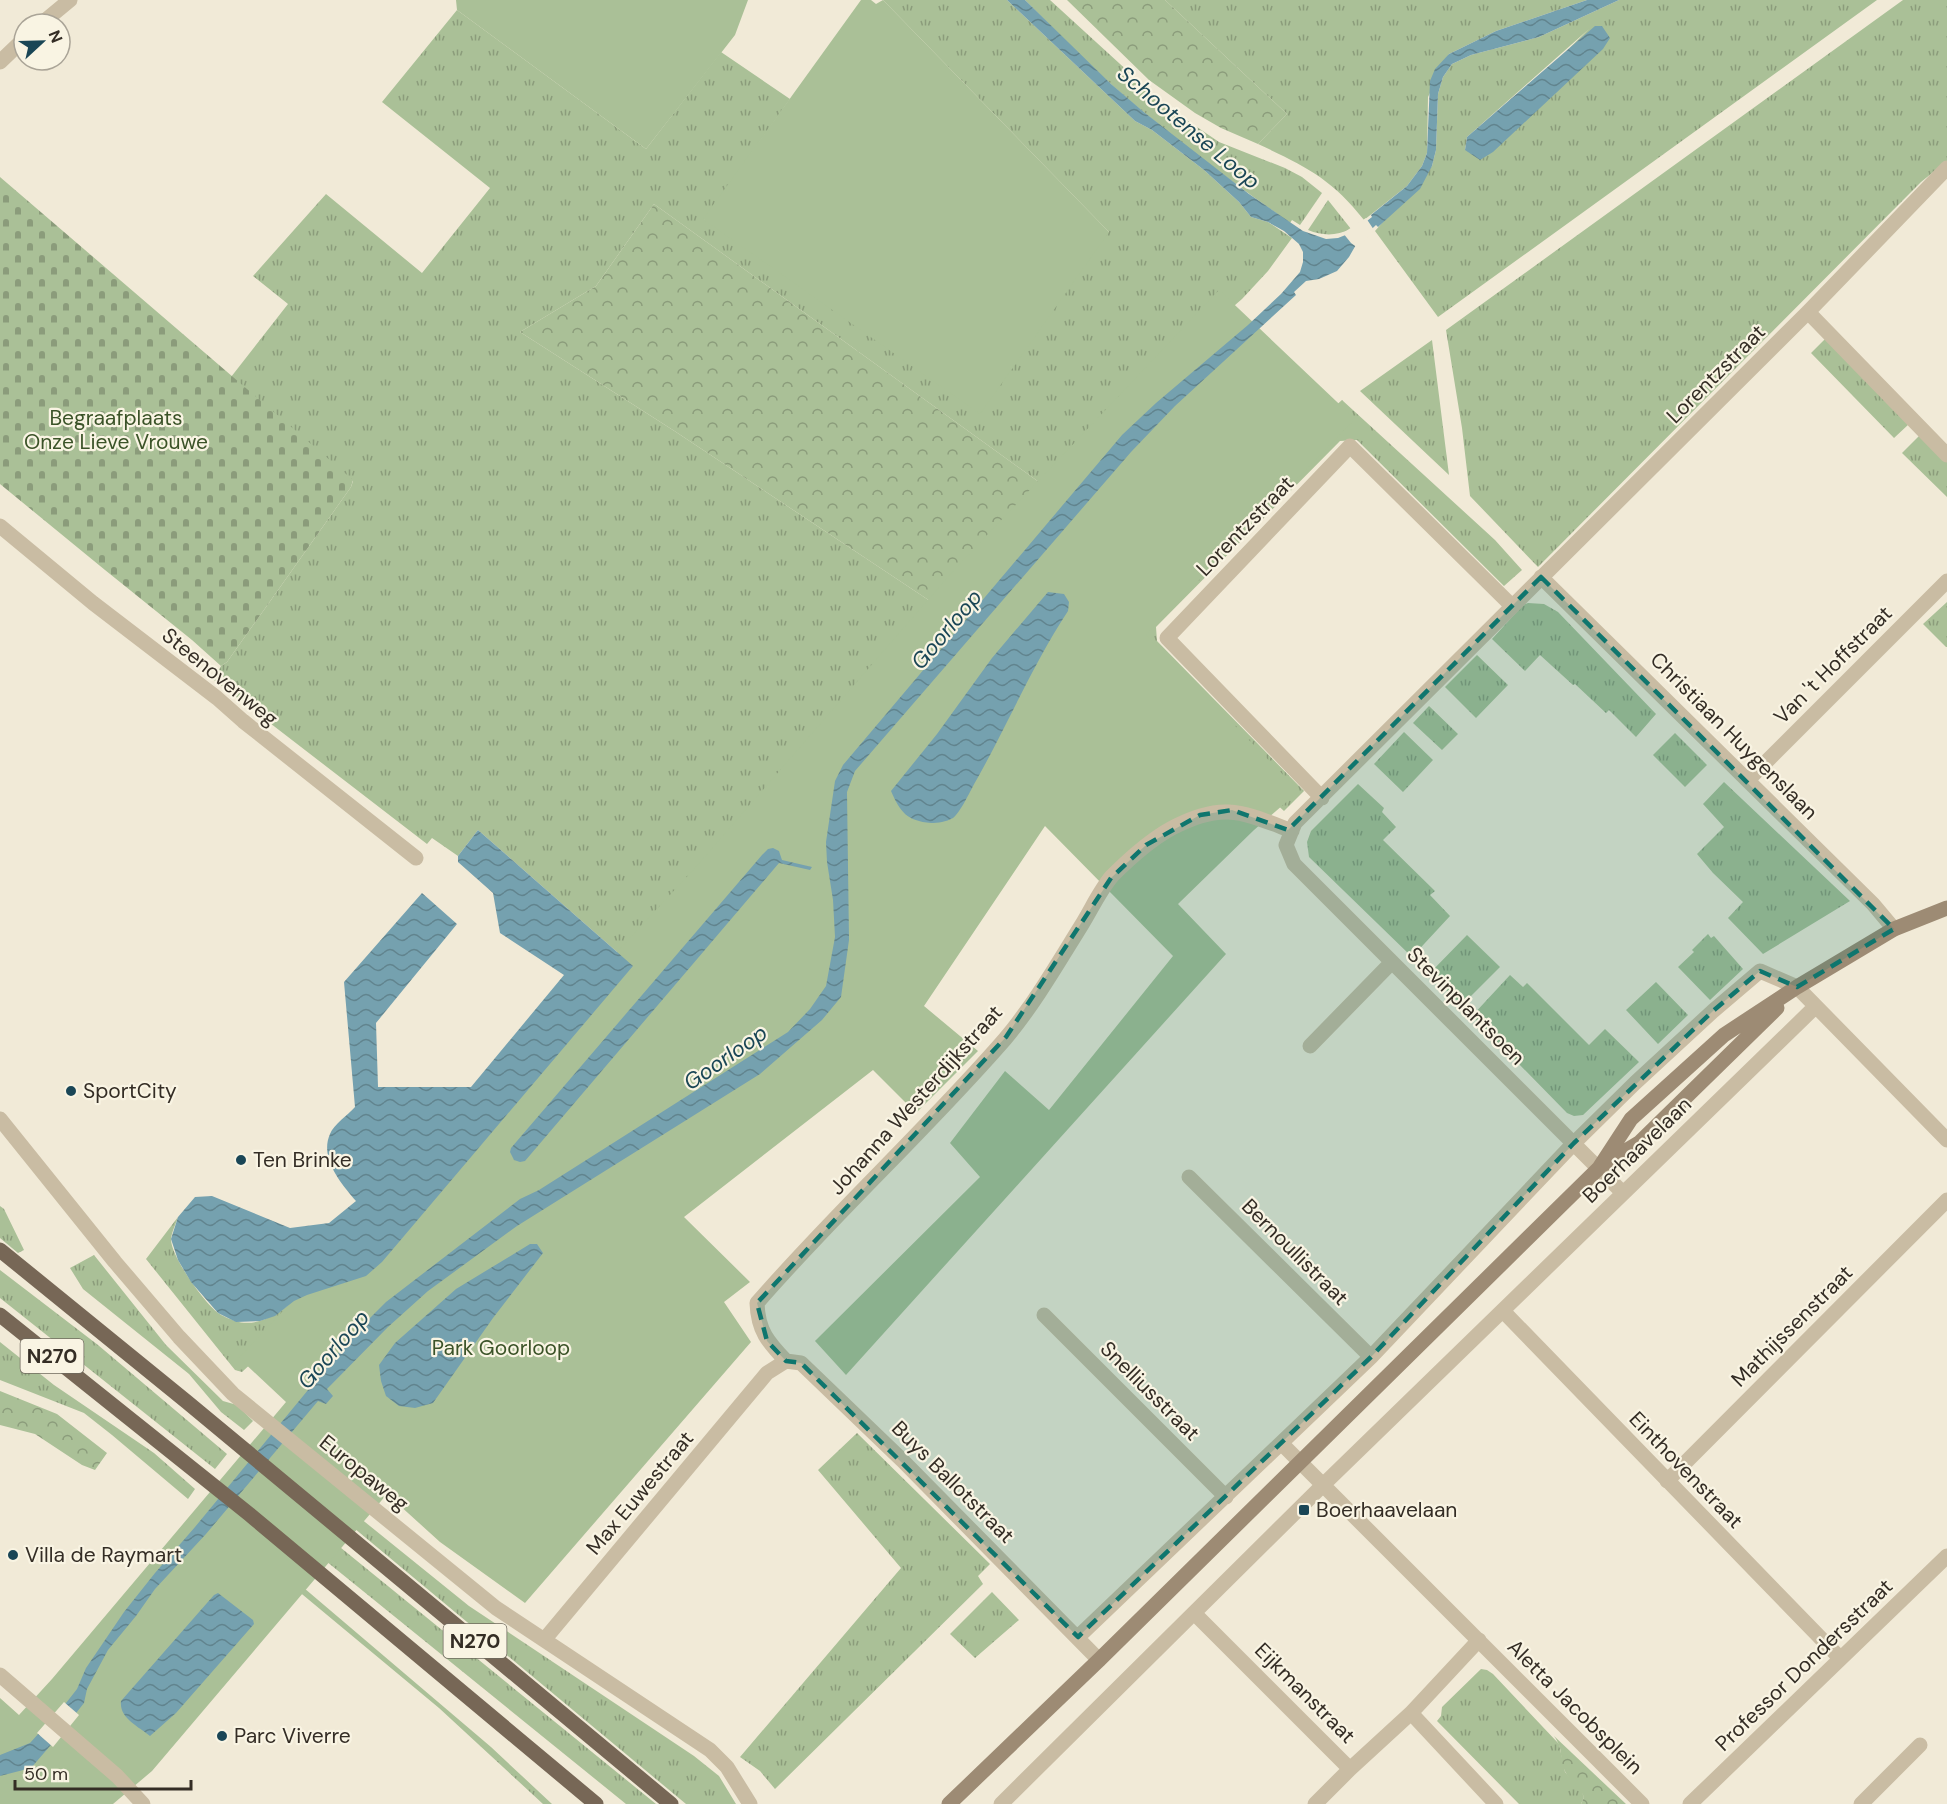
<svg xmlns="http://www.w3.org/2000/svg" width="1947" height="1804" font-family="'DM Sans',sans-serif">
  <defs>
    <pattern id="grass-tufts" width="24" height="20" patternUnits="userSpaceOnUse" patternTransform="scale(1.5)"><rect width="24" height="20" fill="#aac097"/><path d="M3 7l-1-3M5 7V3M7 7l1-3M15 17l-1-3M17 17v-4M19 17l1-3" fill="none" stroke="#8b9c7b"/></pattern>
    <pattern id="forest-crowns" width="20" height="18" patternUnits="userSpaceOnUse" patternTransform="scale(1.5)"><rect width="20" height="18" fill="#aac097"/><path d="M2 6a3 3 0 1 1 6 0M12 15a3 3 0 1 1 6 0" fill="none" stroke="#8b9c7b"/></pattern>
    <pattern id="cemetery-stones" width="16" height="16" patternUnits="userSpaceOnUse" patternTransform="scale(1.5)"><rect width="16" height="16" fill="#aac097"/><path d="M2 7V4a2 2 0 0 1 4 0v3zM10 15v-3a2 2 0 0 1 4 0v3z" fill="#8b9c7b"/></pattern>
    <pattern id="water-waves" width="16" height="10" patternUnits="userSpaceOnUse" patternTransform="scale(1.5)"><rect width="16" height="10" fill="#75a1af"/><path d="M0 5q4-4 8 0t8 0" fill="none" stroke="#61848e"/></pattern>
  </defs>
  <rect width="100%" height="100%" fill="#f1ead7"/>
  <path fill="url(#grass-tufts)" fill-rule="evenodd" d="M 883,0 L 1007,0 L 1135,121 L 1152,130 L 1204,170 L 1239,202 L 1251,217 L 1268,222 L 1292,238 L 1268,271 L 1242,299 L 1158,372 L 1050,490 L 654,204 L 596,286 L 520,332 L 676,432 L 945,611 L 633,966 L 478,830 L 458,856 L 432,838 L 427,844 L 214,680 L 221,666 L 227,662 L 351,487 L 353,481 L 231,377 L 288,304 L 253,276 L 326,194 L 422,273 L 490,188 L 382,102 L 457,10 L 646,149 L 721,52 L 790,99 L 704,220 L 1109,232 Z
    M 1025,0 L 1050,0 L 1166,106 L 1219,142 L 1285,168 L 1302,177 L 1322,193 L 1300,225 L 1292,220 L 1290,223 C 1229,180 1169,135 1113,86 C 1083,59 1054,29 1025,0 Z
    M 1165,0 L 1587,0 L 1496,31 L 1449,54 L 1428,97 L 1427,153 L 1422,166 L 1407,186 L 1364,220 C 1331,178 1305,166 1258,144 L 1287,114 Z
    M 1619,0 L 1877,0 L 1438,317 L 1375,231 L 1432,166 L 1436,150 L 1438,94 L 1443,77 L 1452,64 L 1471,55 L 1539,37 ZM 1589,29 L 1465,150 L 1467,137 Z
    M 1903,0 L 1947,0 L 1947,161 L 1921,182 L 1538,567 L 1470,496 L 1462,428 L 1446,330 Z
    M 1328,200 L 1351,229 C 1336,236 1323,236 1308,230 Z
    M 1826,338 L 1909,424 L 1894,438 L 1811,353 Z
    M 1432,340 L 1449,475 L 1360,391 Z
    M 1342,400 L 1495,540 L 1522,570 L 1504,586 L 1357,440 L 1340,441 L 1156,627 L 1157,641 L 1304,791 L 1284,811 L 1262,791 L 1089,671 L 1332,409 Z
    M 1920,435 L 1947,462 L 1947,497 L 1902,453 Z
    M 1947,602 L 1947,647 L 1946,647 L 1923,624 Z
    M 1528,603 L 1544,604 L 1558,612 L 1656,714 L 1636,737 L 1609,710 L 1606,713 L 1575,684 L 1573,685 L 1540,655 L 1525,671 L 1492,639 L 1523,605 Z
    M 1477,655 L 1508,685 L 1476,718 L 1445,687 Z
    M 1429,706 L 1458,734 L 1442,750 L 1413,723 Z
    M 1404,732 L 1433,760 L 1403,792 L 1374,764 Z
    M 1675,733 L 1707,765 L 1685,787 L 1653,755 Z
    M 1724,782 L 1850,901 L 1763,954 L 1728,918 L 1743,902 L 1713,873 L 1697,854 L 1724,827 L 1703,804 Z
    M 1358,784 L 1384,808 L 1382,812 L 1396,827 L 1383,840 L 1435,891 L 1430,895 L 1450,916 L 1412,957 L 1309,857 L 1307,842 L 1311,831 Z
    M 1708,934 L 1711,938 L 1714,936 L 1743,969 L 1710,1000 L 1678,967 L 1694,952 L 1692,950 Z
    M 1467,935 L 1500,967 L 1462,1005 L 1429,974 Z
    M 1510,975 L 1523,987 L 1527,983 L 1589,1045 L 1605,1029 L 1639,1062 L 1583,1115 L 1574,1116 L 1567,1113 L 1472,1016 Z
    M 1656,982 L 1688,1015 L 1658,1044 L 1626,1010 Z
    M 0,1206 L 4,1209 L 24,1250 L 18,1253 L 0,1238 Z
    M 178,1217 C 176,1224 171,1233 171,1240 C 172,1258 204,1302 218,1313 C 222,1316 230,1319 235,1321 C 257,1328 277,1314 294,1301 L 267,1349 L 242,1372 L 235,1370 L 146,1259 Z
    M 94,1255 L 166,1345 L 223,1401 L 237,1405 L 253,1421 L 244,1430 L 221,1412 L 189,1374 L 83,1289 L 70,1268 Z
    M 0,1270 L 98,1345 L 227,1454 L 215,1469 L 0,1298 Z
    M 0,1342 L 54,1385 L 154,1453 L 195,1489 L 188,1499 L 112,1435 L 84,1413 L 0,1380 Z
    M 857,1433 L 990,1564 L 978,1576 L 983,1584 L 775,1789 L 760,1771 L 740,1757 L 901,1568 L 818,1470 Z
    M 283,1469 L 339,1501 L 469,1606 L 694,1756 L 719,1776 L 736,1804 L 686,1804 Z
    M 271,1491 L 656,1804 L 626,1804 L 258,1506 Z
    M 232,1536 L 264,1554 L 491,1747 L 552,1804 L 543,1804 L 439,1708 Z
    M 992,1592 L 1019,1620 L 975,1658 L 950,1634 Z
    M 1481,1669 L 1487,1670 L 1493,1674 L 1559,1744 L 1565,1772 L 1581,1790 L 1584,1797 L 1581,1804 L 1519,1804 L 1437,1721 L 1441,1716 L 1442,1707 Z"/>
  <path fill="url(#forest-crowns)" d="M 1067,0 L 1165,0 L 1287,114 L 1258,144 L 1221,128 L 1195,113 L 1149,80 Z
    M 654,204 L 1050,490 L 945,611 L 676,432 L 520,332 L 596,286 Z
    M 0,1391 L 57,1414 L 107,1453 L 95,1470 L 82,1465 L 35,1434 L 0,1425 Z
    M 1554,1736 L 1626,1804 L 1581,1804 L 1584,1797 C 1579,1786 1568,1780 1564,1769 C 1559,1756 1564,1750 1554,1736 Z"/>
  <path fill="url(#cemetery-stones)" d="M 0,177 L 353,480 L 351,487 L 227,662 L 221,666 L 192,640 L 105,570 L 0,484 Z"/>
  <path fill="#aac097" d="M 456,0 L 748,0 L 735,35 L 646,149 L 457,10 Z
    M 861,0 L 871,0 L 876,4 L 883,0 L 1109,232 L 980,414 L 703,219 Z
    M 1219,290 L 1355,419 L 1146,635 L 1299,791 L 1254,830 L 1178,904 L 1226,954 L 846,1375 L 815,1341 L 980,1177 L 950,1143 L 1005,1071 L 1049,1110 L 1173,956 L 1045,826 L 924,1006 L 978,1051 L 916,1113 L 873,1070 L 684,1217 L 750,1282 L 724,1302 L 751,1342 L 525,1603 L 440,1542 L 387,1494 L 152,1771 L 113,1804 L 0,1804 L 0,1698 L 19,1715 L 52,1679 L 286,1402 L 239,1358 L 695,868 L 954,570 Z"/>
  <path fill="url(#water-waves)" d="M 1007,0 L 1025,0 L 1111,84 L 1145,113 L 1249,194 L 1303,231 L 1326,239 L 1338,238 L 1353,232 L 1372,217 L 1371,215 L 1407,186 L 1422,166 L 1427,153 L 1430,81 L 1435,69 L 1449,54 L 1496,31 L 1587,0 L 1619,0 L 1539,37 L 1471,55 L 1452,64 L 1443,77 L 1438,94 L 1436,150 L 1432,166 L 1420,189 L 1378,227 L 1376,225 L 1357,243 L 1349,257 L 1337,271 L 1319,279 L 1306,281 L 1294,292 L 1296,295 L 1175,406 L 1131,452 L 855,771 L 847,792 L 849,940 L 841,997 L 822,1020 L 760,1074 L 517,1226 L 428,1291 L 388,1327 L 327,1389 L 333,1396 L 326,1404 L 318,1401 L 206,1534 L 155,1589 L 136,1616 L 108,1650 L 87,1689 L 84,1703 L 50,1746 L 31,1768 L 0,1776 L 0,1755 L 30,1743 L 66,1703 L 77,1689 L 86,1668 L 124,1612 L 155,1573 L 195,1527 L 355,1333 L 386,1302 L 520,1199 L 539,1190 L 788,1032 L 810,1009 L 826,986 L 835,937 L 833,900 L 827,862 L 826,842 L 835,781 L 843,765 L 1122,435 L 1156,403 L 1248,325 L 1281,294 L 1300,272 L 1303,262 L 1303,252 L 1299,244 L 1284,231 L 1268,222 L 1251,217 L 1239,202 L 1204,170 L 1152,130 L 1135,121 Z
    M 1595,26 L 1602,26 L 1610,38 L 1603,49 L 1493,152 L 1480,160 L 1465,150 L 1467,137 Z
    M 1048,592 L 1064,594 L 1069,602 L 1068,611 C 1033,664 1008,724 977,779 C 971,789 961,812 953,818 C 946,822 938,823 931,823 C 907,821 900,812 891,791 L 937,734 L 992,658 Z
    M 478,830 L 633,966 L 382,1262 L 366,1276 L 307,1295 L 294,1301 L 275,1316 L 260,1321 L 236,1322 L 218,1313 L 191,1282 L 178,1260 L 171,1239 L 178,1217 L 195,1197 L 212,1196 L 290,1228 L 329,1223 L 356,1201 C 342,1184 319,1159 330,1134 C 334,1124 348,1115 355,1107 L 344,982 L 422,893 L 457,924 L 376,1023 L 378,1087 L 471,1087 L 564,975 L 500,933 L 493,893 L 458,862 L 458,856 Z
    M 773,848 L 779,851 L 782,860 L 812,867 L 810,870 L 779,863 L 525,1161 L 520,1162 L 514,1160 L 510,1152 L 511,1148 L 762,855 L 768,849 Z
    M 530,1244 L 537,1244 L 543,1253 L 493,1318 L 433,1403 L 415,1408 L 399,1406 L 386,1396 L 381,1381 L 379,1365 L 395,1343 L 456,1289 Z
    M 218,1593 L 253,1620 L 254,1624 L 176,1713 L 150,1736 C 138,1726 119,1718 121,1701 L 214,1595 Z"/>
  <path fill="#f1ead7" d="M 1366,218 L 1374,230 L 1358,248 L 1351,243 L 1343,233 Z
    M 64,1702 L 79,1715 L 53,1747 L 37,1733 Z"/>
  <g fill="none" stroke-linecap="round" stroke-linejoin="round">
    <path stroke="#c9bca3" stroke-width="15" d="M 1808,312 L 1947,455
      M 0,526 L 93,603 L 217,698 L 243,721 L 416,858
      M 1541,577 L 1873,904 L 1894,929
      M 1749,779 L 1947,581
      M 1322,798 L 1167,638 L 1350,446 L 1512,606
      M 1310,1046 L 1392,962
      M 0,1119 L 115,1262 L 179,1337 L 233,1394 L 496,1608 L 710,1750 L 727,1767 L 750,1804
      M 1189,1177 L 1371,1357
      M 1622,1192 L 1294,864 L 1286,845 L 1295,823 L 1808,312 L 1947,168
      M 1503,1311 L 1840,1658
      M 1044,1315 L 1226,1497
      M 786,1361 C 768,1342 758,1331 757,1303 C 836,1212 926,1130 1005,1039 C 1033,1006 1058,963 1081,926 C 1091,910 1100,890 1112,876 C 1130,858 1150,840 1172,828 C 1223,801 1242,812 1292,831
      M 1281,1443 L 1642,1804
      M 1667,1481 L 1947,1200
      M 1194,1613 L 1350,1769 L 1315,1804
      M 1078,1637 L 1371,1357 L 1574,1143 L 1635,1083 L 1713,1011 L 1760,971 L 1797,987 L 1947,1140
      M 544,1640 L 767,1373 L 786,1361 L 801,1363 L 902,1460 L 1099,1660
      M 0,1675 L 117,1776 L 143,1804
      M 1411,1713 L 1496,1804
      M 1350,1769 L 1411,1713 L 1479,1640
      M 1001,1804 L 1324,1484 L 1815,1007
      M 1690,1804 L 1947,1556
      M 1861,1804 L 1920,1745"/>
    <path stroke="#c9bca3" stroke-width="15" d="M 41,24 L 70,0
      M 0,62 L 24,39"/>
    <path stroke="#9d8b74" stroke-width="15" d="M 1604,1164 L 1639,1143 L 1777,1008
      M 949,1804 L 1099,1660 L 1599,1168 L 1631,1119 L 1724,1035 L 1797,987 L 1894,929 L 1947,908"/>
    <path stroke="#776756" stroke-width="15" d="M 0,1250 L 187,1402 L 671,1804
      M 0,1315 L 249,1514 L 596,1804"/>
  </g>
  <path fill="#0f766e" fill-opacity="0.2" stroke="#0f766e" stroke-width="4.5" stroke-dasharray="12 8" stroke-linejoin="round" d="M 1541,577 L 1894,929 L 1797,987 L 1760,971 L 1713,1011 L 1574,1143 L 1371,1357 L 1078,1637 L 801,1363 L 786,1361 L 767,1341 L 757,1303 L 1006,1037 L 1111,878 L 1146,845 L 1200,815 L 1232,810 L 1288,830 Z"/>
  <g fill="#1a4656" stroke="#f9f4e3" stroke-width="2">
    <circle cx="71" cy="1091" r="6"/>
    <circle cx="241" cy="1160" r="6"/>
    <rect x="1298" y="1504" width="12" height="12" rx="3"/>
    <circle cx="13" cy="1555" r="6"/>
    <circle cx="222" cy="1736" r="6"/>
  </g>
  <g text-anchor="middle" stroke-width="4.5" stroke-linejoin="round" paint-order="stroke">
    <g fill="#f9f4e3" stroke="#6f695e" stroke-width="1.5">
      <rect x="20.5" y="1339" width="63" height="34" rx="4.5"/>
      <rect x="443.5" y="1624" width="63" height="34" rx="4.5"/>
    </g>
    <g font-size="20" font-weight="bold" fill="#342d25">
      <text x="52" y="1363">N270</text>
      <text x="475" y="1648">N270</text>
    </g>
    <g font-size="21" fill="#342d25" stroke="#f9f4e3">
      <text transform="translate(1716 374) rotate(-45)" y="7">Lorentzstraat</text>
      <text transform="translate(1245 526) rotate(-46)" y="7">Lorentzstraat</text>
      <text transform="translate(1833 665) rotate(-45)" y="7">Van 't Hoffstraat</text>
      <text transform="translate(220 677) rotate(39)" y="7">Steenovenweg</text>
      <text transform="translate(1734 736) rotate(45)" y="7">Christiaan Huygenslaan</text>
      <text transform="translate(1466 1006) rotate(45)" y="7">Stevinplantsoen</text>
      <text transform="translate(916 1100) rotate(-48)" y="7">Johanna Westerdijkstraat</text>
      <text transform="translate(1637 1150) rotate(-44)" y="7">Boerhaavelaan</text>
      <text transform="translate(1295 1252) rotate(45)" y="7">Bernoullistraat</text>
      <text transform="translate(1792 1326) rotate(-45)" y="7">Mathijssenstraat</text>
      <text transform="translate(1150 1391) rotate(45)" y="7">Snelliusstraat</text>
      <text transform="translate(1686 1470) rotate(46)" y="7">Einthovenstraat</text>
      <text transform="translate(364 1473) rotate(39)" y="7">Europaweg</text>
      <text transform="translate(953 1482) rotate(45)" y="7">Buys Ballotstraat</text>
      <text transform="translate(640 1493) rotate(-50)" y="7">Max Euwestraat</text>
      <text transform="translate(1804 1665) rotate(-44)" y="7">Professor Dondersstraat</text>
      <text transform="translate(1305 1693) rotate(45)" y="7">Eijkmanstraat</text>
      <text transform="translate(1575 1707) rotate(45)" y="7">Aletta Jacobsplein</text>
    </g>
    <g font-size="21" fill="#3b5328" stroke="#f9f4e3">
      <text x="116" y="425">Begraafplaats<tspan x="116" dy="24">Onze Lieve Vrouwe</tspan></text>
      <text x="501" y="1355">Park Goorloop</text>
    </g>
    <g font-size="21" fill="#342d25" stroke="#f9f4e3" text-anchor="start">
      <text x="83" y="1098">SportCity</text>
      <text x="253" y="1167">Ten Brinke</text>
      <text x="1316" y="1517">Boerhaavelaan</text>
      <text x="25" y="1562">Villa de Raymart</text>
      <text x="234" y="1743">Parc Viverre</text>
    </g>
    <g font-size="22" font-style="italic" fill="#1a4656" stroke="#f9f4e3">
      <text transform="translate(1189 127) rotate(40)" y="8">Schootense Loop</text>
      <text transform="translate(946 629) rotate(-50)" y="8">Goorloop</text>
      <text transform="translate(725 1057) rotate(-35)" y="8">Goorloop</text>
      <text transform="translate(333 1349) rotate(-49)" y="8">Goorloop</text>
    </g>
  </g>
  <g transform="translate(42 42) rotate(68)"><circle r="28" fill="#f9f4e3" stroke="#aaa497" stroke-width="1.5"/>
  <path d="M0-4.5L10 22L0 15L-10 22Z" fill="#1a4656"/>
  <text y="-9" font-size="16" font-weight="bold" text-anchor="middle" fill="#342d25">N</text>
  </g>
  <path d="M15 1780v9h176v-9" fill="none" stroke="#342d25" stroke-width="3"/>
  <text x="24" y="1780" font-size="18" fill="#342d25" stroke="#f9f4e3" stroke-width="4.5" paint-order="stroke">50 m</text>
</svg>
